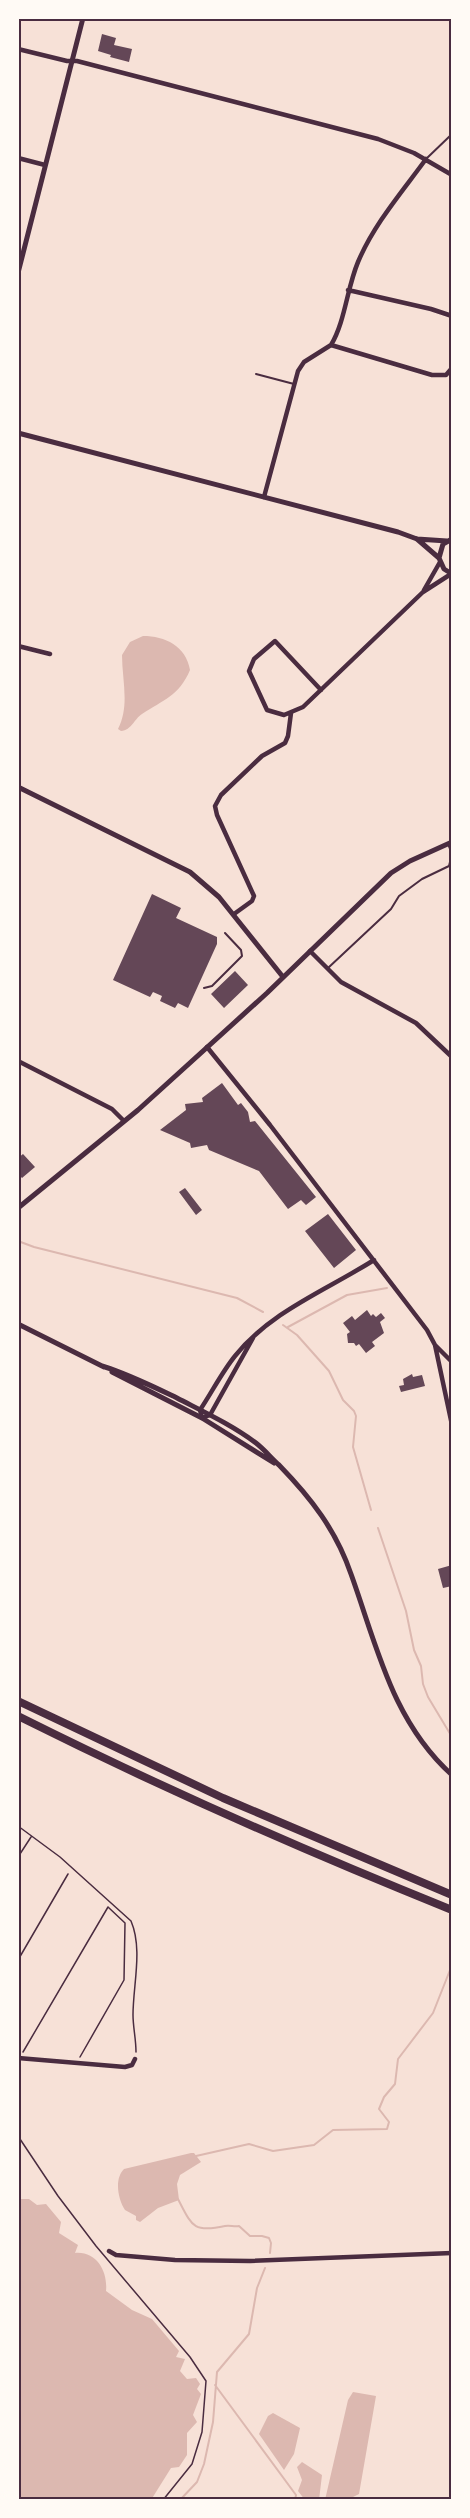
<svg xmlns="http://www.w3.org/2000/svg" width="470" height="2518" font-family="Rubik,sans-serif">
  <rect width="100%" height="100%" fill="#f7e1d7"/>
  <path fill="#dcb8b0" d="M 143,636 C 165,636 186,646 190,670 C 179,696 163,700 142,714 C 134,719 132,730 121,731 L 118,729 C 130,706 122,680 122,655 L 130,642 Z
    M 191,2153 L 194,2153 L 201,2162 L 180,2175 L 177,2184 L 179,2200 L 158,2208 L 140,2222 L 136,2220 L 136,2216 L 125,2210 C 118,2199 114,2179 124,2169 Z
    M 18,2199 L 29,2199 L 37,2205 L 46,2204 L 61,2222 L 59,2233 L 78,2245 L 75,2253 C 97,2251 108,2272 106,2291 L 132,2310 L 152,2319 L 179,2351 L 176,2357 L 185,2359 L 180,2371 L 187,2379 L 196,2378 L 200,2384 L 197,2389 L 201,2394 L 193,2415 L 197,2422 L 187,2433 L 187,2455 L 179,2467 L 171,2468 L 151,2500 L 137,2498 L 133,2500 L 18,2500 Z
    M 353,2392 L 376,2396 L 359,2494 L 347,2500 L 325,2500 L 348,2400 Z
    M 273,2413 L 300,2428 L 294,2454 L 284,2470 L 259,2434 L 268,2416 Z
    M 302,2462 L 322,2475 L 319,2500 L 305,2500 L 298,2491 L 302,2480 L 297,2467 Z"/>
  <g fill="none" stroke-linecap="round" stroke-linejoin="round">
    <path stroke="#dcb8b0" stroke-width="2" d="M 18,1241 L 34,1247 L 237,1298 L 263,1312
      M 283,1325 L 297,1335 L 329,1371 L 343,1400 L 354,1411 L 356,1416 L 353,1447 L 371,1510
      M 288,1327 L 347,1295 L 387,1288
      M 378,1528 L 406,1611 L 414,1650 L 421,1666 L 423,1684 L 428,1697 L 452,1737
      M 196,2156 L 249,2144 L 273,2151 L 314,2145 L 333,2130 L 387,2129 L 389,2122 L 379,2109 L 384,2097 L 395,2084 L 398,2059 L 433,2013 L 452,1965
      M 178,2199 C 192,2226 193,2233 225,2226 C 230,2225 234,2227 239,2226 L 250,2236 L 262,2236 L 269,2238 L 271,2243 L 270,2253
      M 215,2385 L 296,2495 L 295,2500
      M 180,2500 L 197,2482 L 204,2464 L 213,2422 L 217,2372 L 249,2334 L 257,2288 L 265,2268"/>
  </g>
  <path fill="#644757" d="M 102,34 L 116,38 L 114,45 L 132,49 L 129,62 L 110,57 L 111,55 L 98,51 Z
    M 152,894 L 181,908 L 176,918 L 217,937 L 217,944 L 188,1008 L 178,1003 L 175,1008 L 160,1001 L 162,996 L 153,992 L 150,997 L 113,980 Z
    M 235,971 L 248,985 L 224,1008 L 211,994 Z
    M 222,1083 L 238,1105 L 241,1103 L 248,1112 L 250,1122 L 255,1121 L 316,1197 L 306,1205 L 301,1200 L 288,1209 L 259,1171 L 209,1150 L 207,1145 L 191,1148 L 190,1143 L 160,1130 L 186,1110 L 185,1104 L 203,1102 L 202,1098 Z
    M 23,1154 L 35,1167 L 22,1178 L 18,1174 L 18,1158 Z
    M 185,1188 L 202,1210 L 196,1215 L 179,1192 Z
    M 328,1214 L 356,1250 L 334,1268 L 305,1231 Z
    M 367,1310 L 371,1316 L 373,1314 L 376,1317 L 381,1313 L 385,1318 L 380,1322 L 384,1333 L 372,1342 L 375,1346 L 366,1353 L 359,1344 L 356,1346 L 354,1343 L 348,1343 L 347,1334 L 350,1332 L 343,1323 L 352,1316 L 355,1320 Z
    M 412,1374 L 413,1377 L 422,1375 L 425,1386 L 401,1392 L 399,1386 L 404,1385 L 403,1379 Z
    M 452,1565 L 452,1586 L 443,1588 L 438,1569 Z"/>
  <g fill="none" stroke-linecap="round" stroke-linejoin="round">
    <path stroke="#4a2c40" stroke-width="1.5" d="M 18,1826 L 60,1857 L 131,1921 C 143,1949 133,1985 133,2015 C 133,2027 136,2039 136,2052
      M 18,1857 L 31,1837
      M 18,1960 L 68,1874
      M 23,2052 L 108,1907 L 125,1923 L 124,1980 L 80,2057
      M 18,2136 L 58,2196 L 96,2246 L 190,2357 L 206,2381 L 202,2432 L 192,2464 L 163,2500"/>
    <path stroke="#4a2c40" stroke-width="2" d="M 426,159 L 452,134
      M 256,374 L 294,384
      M 328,968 L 391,909 L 399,896 L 422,879 L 449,866 L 452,854 L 448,844
      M 204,988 L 212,986 L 242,956 L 241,950 L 225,933"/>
    <path stroke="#4a2c40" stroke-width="4.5" d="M 18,49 L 67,61 L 77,61 L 378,139 L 414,153 L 452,175
      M 18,158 L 45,165
      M 348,290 L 431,309 L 452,316
      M 331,345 L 432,375 L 446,375 L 452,368
      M 264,497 L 298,371 L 304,362 L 331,345 C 345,322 347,288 358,262 C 374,224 402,192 426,159
      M 424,590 L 440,562
      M 18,646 L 50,654
      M 321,690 L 275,641 L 254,659 L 249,671 L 267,710 L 284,715 L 303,707 L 423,592 L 451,574
      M 234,914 L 252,901 L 254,896 L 217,815 L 215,806 L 221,795 L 262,756 L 285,743 L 288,736 L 291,713
      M 310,951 L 341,982 L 416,1023 L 452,1057
      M 207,1047 L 270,1125 L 427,1330 L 435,1345 L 452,1425
      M 18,1061 L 112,1109 L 124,1121
      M 253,1338 L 210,1415 L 202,1418 L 200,1410 C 212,1392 222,1372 235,1356 C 271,1311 327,1290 374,1260
      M 435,1345 L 452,1362
      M 18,2058 L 125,2067 L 132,2065 L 135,2059
      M 109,2251 L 116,2255 L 175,2260 L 250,2261 L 452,2253"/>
    <path stroke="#4a2c40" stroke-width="5" d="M 18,273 L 83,18
      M 18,433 L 398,532 L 417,539 L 447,541
      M 417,539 L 439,558
      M 452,539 L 443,544 L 439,558 L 444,569 L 452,574
      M 18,787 L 190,872 L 219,897 L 283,977
      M 18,1208 L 138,1110 L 267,993 L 391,873 L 410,861 L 452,842
      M 18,1324 L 104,1367
      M 102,1366 C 128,1374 152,1386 177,1398 C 204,1412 232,1425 256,1443 C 265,1450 271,1458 279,1465 C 311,1498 336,1530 351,1574 C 377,1646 392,1721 452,1775
      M 112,1372 L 202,1418 L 274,1463"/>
    <path stroke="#4a2c40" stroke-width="8" d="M 18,1701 L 223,1798 L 452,1895
      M 18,1716 C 160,1787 305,1851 452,1910"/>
  </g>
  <rect width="470" height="2518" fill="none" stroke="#fffaf5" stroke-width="39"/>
  <rect x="20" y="20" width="430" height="2478" fill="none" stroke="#4a2c40" stroke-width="2"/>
</svg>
